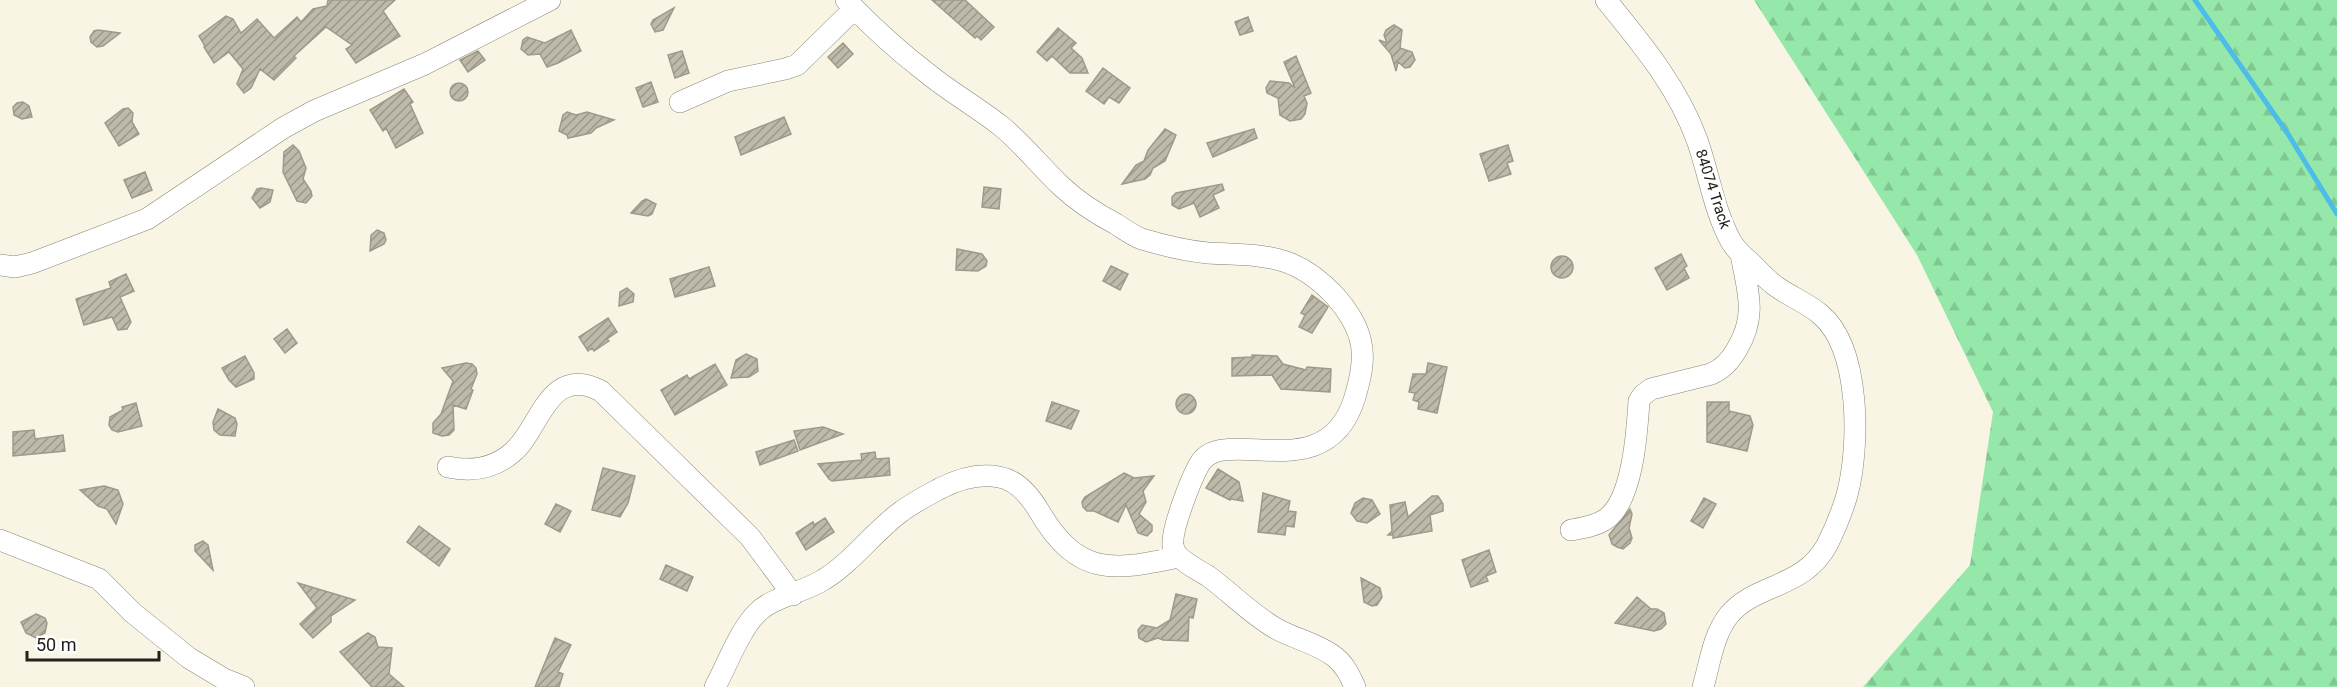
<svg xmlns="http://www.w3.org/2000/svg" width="2337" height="687" font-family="Roboto,sans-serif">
  <defs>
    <pattern id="forest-firs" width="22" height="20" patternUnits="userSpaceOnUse" patternTransform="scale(1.5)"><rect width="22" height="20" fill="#96e8aa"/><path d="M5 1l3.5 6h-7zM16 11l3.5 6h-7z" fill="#81c792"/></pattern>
    <pattern id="building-hatch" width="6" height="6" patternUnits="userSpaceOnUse" patternTransform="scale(1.5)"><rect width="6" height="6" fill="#bebaaa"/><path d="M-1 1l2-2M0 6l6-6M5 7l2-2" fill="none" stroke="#9a978a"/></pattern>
  </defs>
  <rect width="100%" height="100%" fill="#f9f5e4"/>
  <path fill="url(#forest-firs)" d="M 1754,0 L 2337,0 L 2337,687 L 1863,687 L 1970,565 L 1993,412 L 1917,255 Z"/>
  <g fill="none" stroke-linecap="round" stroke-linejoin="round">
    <path stroke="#4ebce9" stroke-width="5" d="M 2195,0 L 2288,134 L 2337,214"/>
  </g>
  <path fill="url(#building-hatch)" stroke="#9e9a8b" stroke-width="1.5" d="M 328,0 L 395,0 L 383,11 L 400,36 L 356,63 L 346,49 L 352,45 L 326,27 L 294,56 L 296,58 L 274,80 L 260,69 L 251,88 L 244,93 L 237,84 L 243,69 L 229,52 L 214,63 L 204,47 L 205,46 L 199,36 L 226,16 L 233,19 L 241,33 L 257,19 L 274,38 L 297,17 L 301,22 L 313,9 L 327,6 Z
    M 932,0 L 965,0 L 994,27 L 981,40 L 977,36 L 975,38 Z
    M 674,8 L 663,30 L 655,32 L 651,24 L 653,20 Z
    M 1248,17 L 1253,31 L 1240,35 L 1235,22 Z
    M 1394,25 L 1402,30 L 1400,48 L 1412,52 L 1415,60 L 1410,67 L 1405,68 L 1398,62 L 1396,71 L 1391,54 L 1379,40 L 1387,43 L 1384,35 L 1386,30 Z
    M 1058,28 L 1076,43 L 1071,48 L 1082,58 L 1088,73 L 1070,73 L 1052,56 L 1047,61 L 1037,52 Z
    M 98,30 L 120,33 L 103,46 L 97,47 L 91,42 L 90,37 L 94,31 Z
    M 571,30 L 581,51 L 558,63 L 547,67 L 540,54 L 528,55 L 521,49 L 523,40 L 527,37 L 545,43 Z
    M 843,43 L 853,54 L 838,68 L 828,57 Z
    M 478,51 L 485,60 L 468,72 L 460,60 Z
    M 682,51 L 689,73 L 675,78 L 668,55 Z
    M 1296,56 L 1311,93 L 1304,96 L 1307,103 L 1305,114 L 1301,119 L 1290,121 L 1280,115 L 1278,98 L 1267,93 L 1266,88 L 1270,81 L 1289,83 L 1295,88 L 1284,62 Z
    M 1103,68 L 1130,88 L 1119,103 L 1109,97 L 1104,104 L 1086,91 Z
    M 651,82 L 658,102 L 643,107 L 636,88 Z
    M450 92a9 9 0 1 1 18 0a9 9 0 1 1-18 0Z
    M 404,89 L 413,102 L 410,104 L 423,133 L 396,148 L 386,128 L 383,131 L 370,110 Z
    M 23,102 L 29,106 L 32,117 L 22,119 L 14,115 L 13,107 L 17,103 Z
    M 128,108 L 133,113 L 132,122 L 139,134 L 119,146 L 105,123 L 123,109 Z
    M 567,112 L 576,115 L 587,112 L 614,120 L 596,128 L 591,133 L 568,138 L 567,135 L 559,131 L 563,115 Z
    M 784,117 L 791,134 L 741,155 L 735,137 Z
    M 1165,129 L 1176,135 L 1165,161 L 1153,168 L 1150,175 L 1145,179 L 1122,184 L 1136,165 L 1144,161 L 1148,150 Z
    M 1254,129 L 1257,138 L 1213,157 L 1207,143 Z
    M 293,145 L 299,151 L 306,168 L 303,179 L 311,191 L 312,196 L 306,203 L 297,201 L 283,172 L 284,152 Z
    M 1508,145 L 1513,161 L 1507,163 L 1511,174 L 1489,181 L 1480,154 Z
    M 145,172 L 152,190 L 132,198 L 124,180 Z
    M 1222,184 L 1224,190 L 1213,195 L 1219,208 L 1200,217 L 1194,203 L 1179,209 L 1172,205 L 1172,197 L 1176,193 Z
    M 984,187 L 1001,189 L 999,209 L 982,207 Z
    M 261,188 L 273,190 L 270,202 L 260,208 L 252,198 L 257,189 Z
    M 646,199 L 656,204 L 652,214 L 648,216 L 631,213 L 642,201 Z
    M 377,230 L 384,233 L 386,240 L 384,244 L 370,251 L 371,235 Z
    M 957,249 L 982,254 L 987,261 L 986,266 L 978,271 L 956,270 Z
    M 1681,254 L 1687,266 L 1684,268 L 1689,278 L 1667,290 L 1655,268 Z
    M1551 267a11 11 0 1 1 22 0a11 11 0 1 1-22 0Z
    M 1111,266 L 1128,274 L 1120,290 L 1103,281 Z
    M 709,267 L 715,286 L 675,297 L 670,279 Z
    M 126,274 L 134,291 L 120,297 L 131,322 L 127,329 L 118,330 L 112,317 L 84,325 L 76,299 L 111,288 L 109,282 Z
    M 627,288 L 634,294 L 633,302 L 619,306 L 620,292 Z
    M 1312,295 L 1328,307 L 1312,333 L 1299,327 L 1305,315 L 1301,313 Z
    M 608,318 L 617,332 L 607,339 L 609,341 L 594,351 L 592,348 L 588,351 L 579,337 Z
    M 287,329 L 297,343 L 285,353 L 274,339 Z
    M 746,354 L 757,359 L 758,371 L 749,377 L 731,378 L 736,360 Z
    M 1252,355 L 1277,356 L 1283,364 L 1306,370 L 1307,367 L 1331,369 L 1330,392 L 1281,389 L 1272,375 L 1232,376 L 1232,358 L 1252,357 Z
    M 245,356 L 254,373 L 254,379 L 236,387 L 229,380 L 222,368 Z
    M 466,363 L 472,364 L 476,368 L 477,374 L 471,389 L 473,390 L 466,409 L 453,405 L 454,430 L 449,435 L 442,436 L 433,433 L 433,423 L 441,414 L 453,381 L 442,368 Z
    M 1428,363 L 1447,367 L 1437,413 L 1418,409 L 1419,402 L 1413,400 L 1415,393 L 1409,392 L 1413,374 L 1426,374 Z
    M 715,364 L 727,385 L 675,415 L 661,390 L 687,375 L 689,379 Z
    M1176 404a10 10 0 1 1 20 0a10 10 0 1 1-20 0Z
    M 1052,402 L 1079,411 L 1071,429 L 1046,421 Z
    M 1707,402 L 1729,402 L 1729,411 L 1750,416 L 1753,425 L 1747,451 L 1707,442 Z
    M 136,403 L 142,426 L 118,432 L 112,430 L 109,425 L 110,417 L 123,410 L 122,407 Z
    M 218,409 L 235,418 L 237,424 L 235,436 L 220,435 L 214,430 L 213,422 Z
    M 823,427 L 843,434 L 800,450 L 794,431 Z
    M 34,430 L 35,439 L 63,435 L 65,451 L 13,456 L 13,432 Z
    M 794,440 L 798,451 L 760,465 L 756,452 Z
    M 875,452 L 876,459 L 889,458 L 890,475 L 832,481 L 829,479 L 818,464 L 862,460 L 861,454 Z
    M 603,468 L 635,476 L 628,503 L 620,517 L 592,510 Z
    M 1218,469 L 1239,482 L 1243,501 L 1231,499 L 1230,500 L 1206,488 Z
    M 1124,473 L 1134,478 L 1154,476 L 1143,491 L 1146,502 L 1139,514 L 1152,525 L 1152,531 L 1147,536 L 1138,533 L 1126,505 L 1118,522 L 1094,511 L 1087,511 L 1083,507 L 1082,502 L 1085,497 Z
    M 104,486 L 118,490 L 123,504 L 116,524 L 107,509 L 98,506 L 80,490 Z
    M 1263,493 L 1290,501 L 1288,511 L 1296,512 L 1294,527 L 1286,526 L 1285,535 L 1258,532 Z
    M 1432,496 L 1438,496 L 1443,504 L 1443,511 L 1430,515 L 1432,531 L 1393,538 L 1393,535 L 1388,535 L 1392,531 L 1390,505 L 1405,502 L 1408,517 Z
    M 1363,498 L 1372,500 L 1380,514 L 1367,523 L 1357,521 L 1351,513 L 1355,503 Z
    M 1704,498 L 1716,504 L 1703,528 L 1691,521 Z
    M 556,504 L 571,511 L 560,532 L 545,524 Z
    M 1630,509 L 1632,514 L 1629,528 L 1632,538 L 1630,543 L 1623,549 L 1617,547 L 1612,544 L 1609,535 Z
    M 825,518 L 834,532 L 806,550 L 796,533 L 813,522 L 814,525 Z
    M 419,526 L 450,549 L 439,566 L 407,542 Z
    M 203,541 L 208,545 L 213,570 L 195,551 L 195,545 Z
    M 1489,550 L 1496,572 L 1486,576 L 1488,581 L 1471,587 L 1462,560 Z
    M 666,565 L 693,577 L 687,591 L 660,579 Z
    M 1361,578 L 1380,588 L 1382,597 L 1377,605 L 1372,606 L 1364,602 Z
    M 298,583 L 355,600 L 331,616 L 331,622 L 313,638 L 300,624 L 317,608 Z
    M 1176,594 L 1197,599 L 1193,618 L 1189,617 L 1188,641 L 1163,640 L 1158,638 L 1146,642 L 1139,638 L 1138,630 L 1142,625 L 1157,628 L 1170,620 Z
    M 1637,597 L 1651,609 L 1657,609 L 1664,613 L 1666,624 L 1661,629 L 1654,631 L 1615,623 Z
    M 36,614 L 45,618 L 47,623 L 45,633 L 36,638 L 26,633 L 21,622 Z
    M 368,633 L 375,637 L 378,647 L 392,648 L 389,674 L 404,687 L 372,687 L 340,652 Z
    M 555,638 L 571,645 L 558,672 L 563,674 L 559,687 L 535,687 Z"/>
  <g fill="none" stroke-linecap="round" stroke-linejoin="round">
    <defs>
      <path id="street" d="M 846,0 C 871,26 898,51 927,73 C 950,92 977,107 1001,126 C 1023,144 1041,167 1061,186 C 1077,201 1097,214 1116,224 C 1124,229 1133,236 1142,239 C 1162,245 1187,251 1208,253 C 1263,256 1294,252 1335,296 C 1346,308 1358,326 1361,343 C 1365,360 1360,380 1355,397 C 1326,493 1222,421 1199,465 C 1191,479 1171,530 1173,545 C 1174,550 1174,552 1178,556 C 1186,564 1198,570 1208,576 C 1231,593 1251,614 1275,628 C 1294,639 1317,643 1335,657 C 1345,665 1350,676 1355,687
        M 1606,0 C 1641,43 1678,87 1697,140 C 1709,173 1714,212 1732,243 C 1737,251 1744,257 1751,263 C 1759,271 1768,281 1777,287 C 1791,297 1807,303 1820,314 C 1861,348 1860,447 1847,495 C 1842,512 1835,529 1827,545 C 1803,589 1756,583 1729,615 C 1713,635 1710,663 1703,687
        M 680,102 L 728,81 L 785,69 L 797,65 L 854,9
        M 0,265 L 15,267 L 32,263 L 147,219 L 283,128 L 314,111 L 425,64 L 550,0
        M 448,467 C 472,472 495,468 513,452 C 540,429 549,363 601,391 L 750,537 L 793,595
        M 1571,530 C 1583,528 1596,526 1606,519 C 1633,500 1637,432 1639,401 L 1643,395 L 1651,389 L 1711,374 C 1723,369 1731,360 1737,349 C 1758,314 1747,290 1741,254
        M 0,540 L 99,579 L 133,613 L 189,658 L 224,679 L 244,687
        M 715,687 C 727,665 740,629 758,612 C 773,597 804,592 823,580 C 853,562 874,531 902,511 C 914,502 928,495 941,488 C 959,479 979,473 999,477 C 1017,480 1030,496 1039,511 C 1078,577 1112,571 1179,557"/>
    </defs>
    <use href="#street" stroke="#898676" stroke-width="22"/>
    <use href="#street" stroke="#fff" stroke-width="21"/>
  </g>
  <g text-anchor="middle" stroke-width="6" stroke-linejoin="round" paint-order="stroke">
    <g font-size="15" fill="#23211b" stroke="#fff">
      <text transform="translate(1713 189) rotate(72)" y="5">84074 Track</text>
    </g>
  </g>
  <path d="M27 651v9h132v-9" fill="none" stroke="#23211b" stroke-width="3"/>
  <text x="36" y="651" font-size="18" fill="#23211b" stroke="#ffffff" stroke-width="4.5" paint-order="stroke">50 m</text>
</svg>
